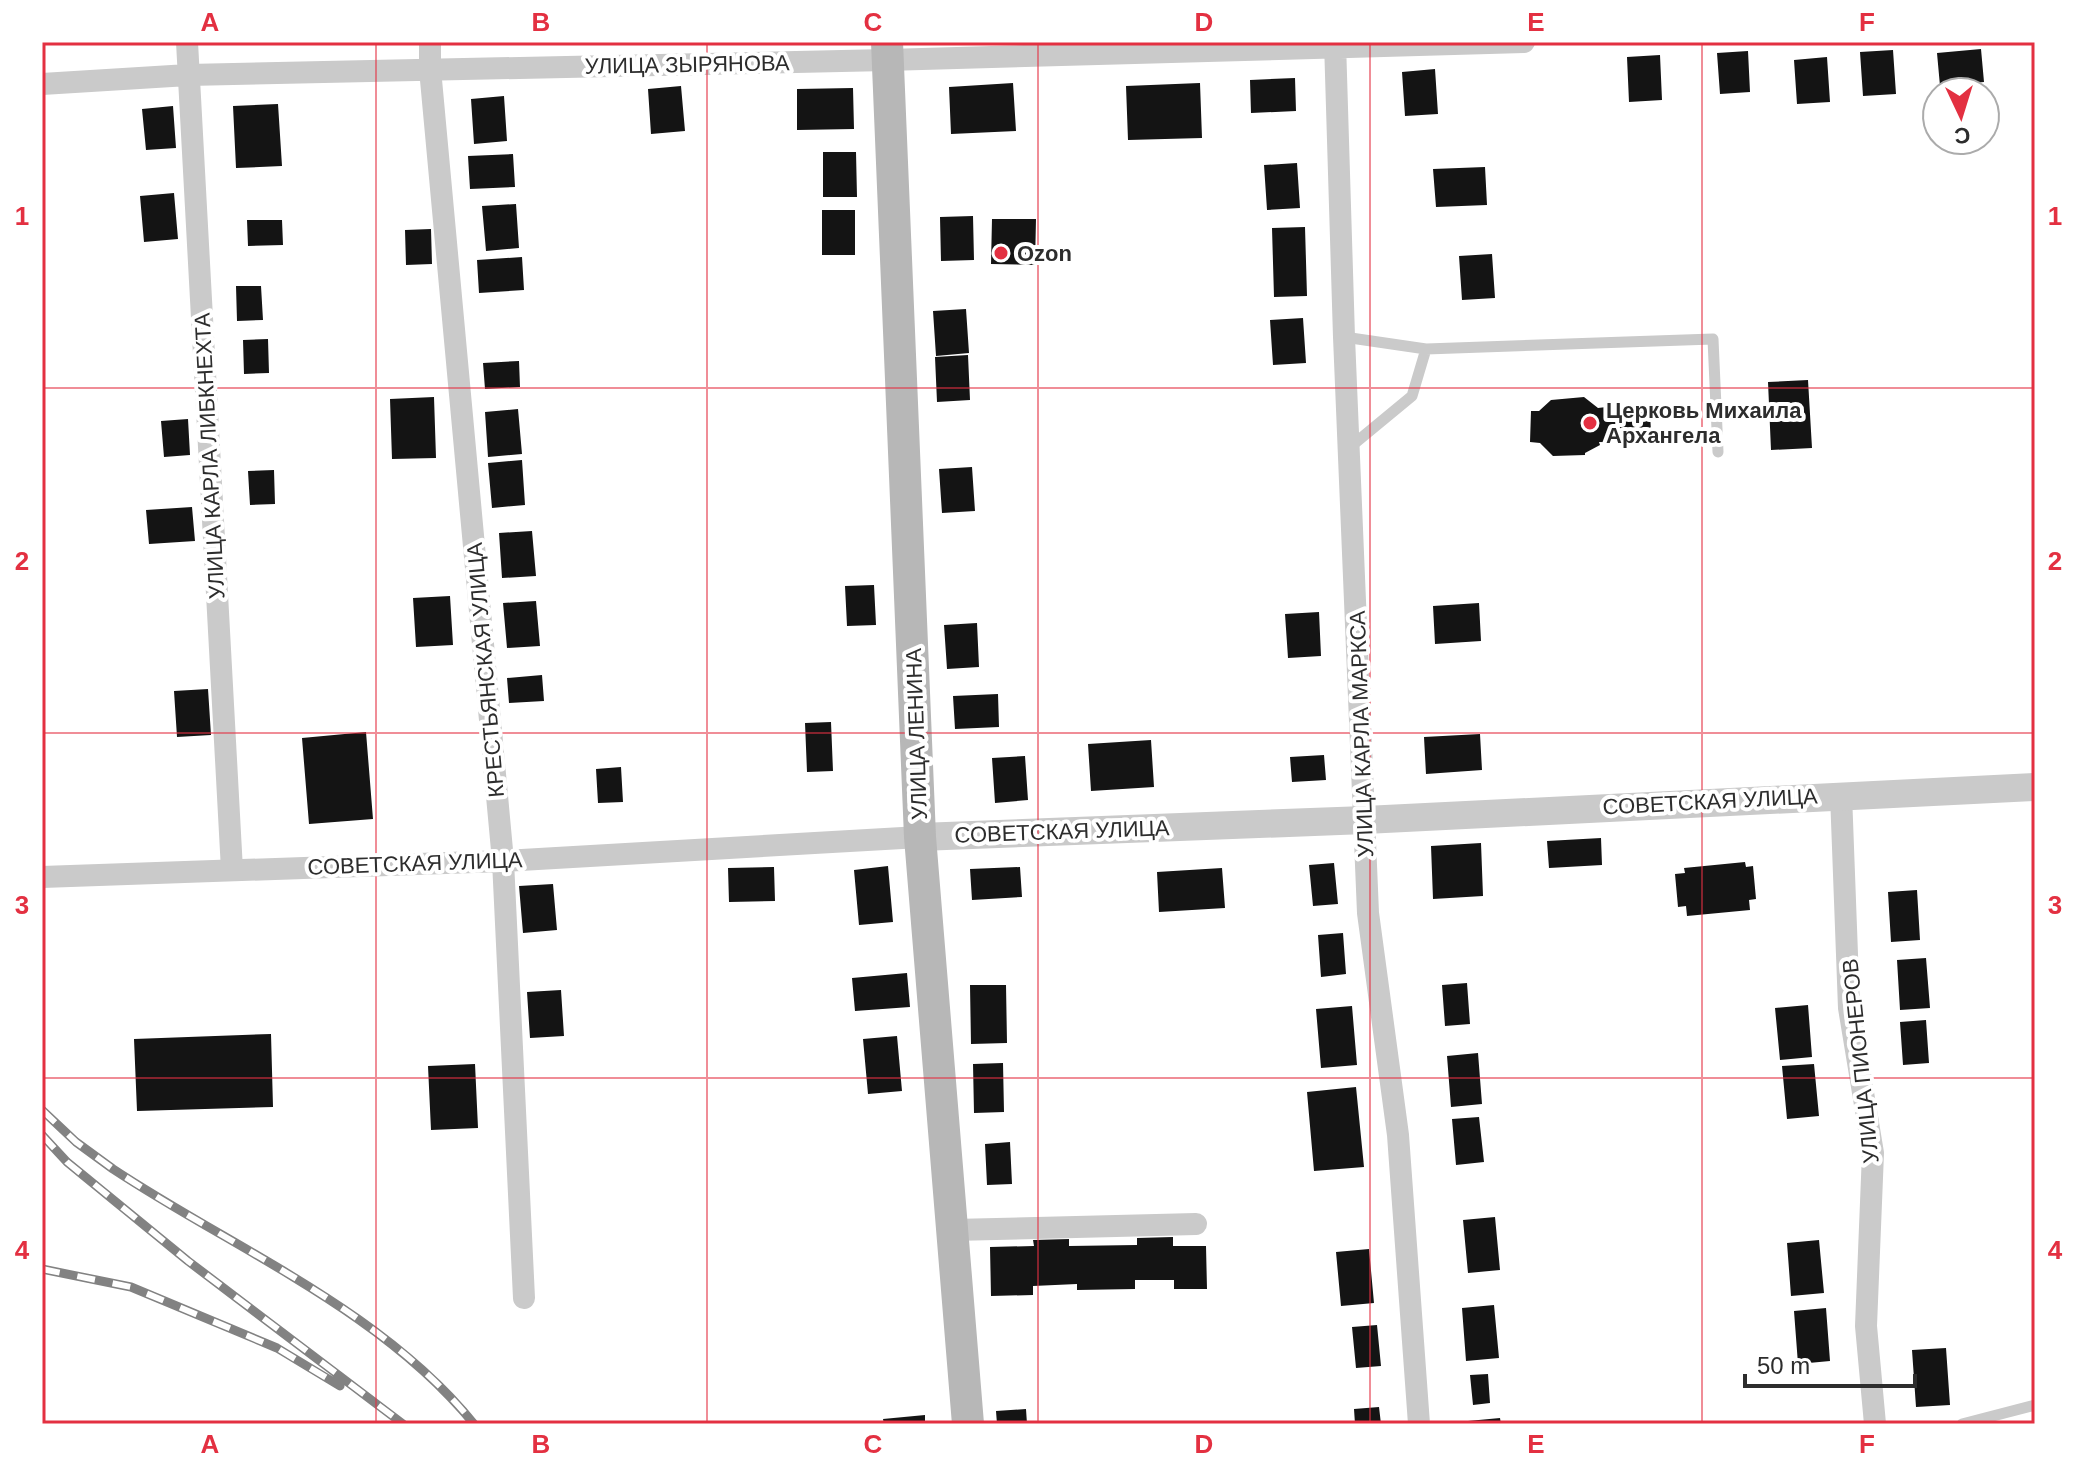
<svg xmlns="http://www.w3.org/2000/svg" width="2077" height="1466" font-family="Arial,sans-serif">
  <rect width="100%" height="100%" fill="#fff"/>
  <path fill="#141414" d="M 1981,49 L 1984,82 L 1940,86 L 1937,53 Z
    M 1893,50 L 1896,94 L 1863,96 L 1860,52 Z
    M 1748,51 L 1750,92 L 1720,94 L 1717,53 Z
    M 1660,55 L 1662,100 L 1629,102 L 1627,57 Z
    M 1827,57 L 1830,102 L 1797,104 L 1794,60 Z
    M 1435,69 L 1438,114 L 1405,116 L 1402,72 Z
    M 1295,78 L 1296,111 L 1251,113 L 1250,80 Z
    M 1013,83 L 1016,131 L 951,134 L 949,87 Z
    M 1200,83 L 1202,138 L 1128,140 L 1126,86 Z
    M 681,86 L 685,131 L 651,134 L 648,89 Z
    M 853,88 L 854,129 L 797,130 L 797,89 Z
    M 504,96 L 507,141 L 474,144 L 471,99 Z
    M 278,104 L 282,166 L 236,168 L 233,106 Z
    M 173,106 L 176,148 L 146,150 L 142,109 Z
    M 823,152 L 856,152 L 857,197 L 823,197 Z
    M 513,154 L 515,187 L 470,189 L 468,156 Z
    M 1297,163 L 1300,208 L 1267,210 L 1264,165 Z
    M 1485,167 L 1487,205 L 1436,207 L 1433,169 Z
    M 174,193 L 178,239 L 144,242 L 140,196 Z
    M 516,204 L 519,248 L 486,251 L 482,206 Z
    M 822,210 L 855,210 L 855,255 L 822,255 Z
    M 973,216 L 974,260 L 941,261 L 940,217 Z
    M 992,219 L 1036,219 L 1035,265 L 991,264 Z
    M 247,220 L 282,220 L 283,245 L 248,246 Z
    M 1305,227 L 1307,296 L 1274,297 L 1272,228 Z
    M 431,229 L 432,264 L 406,265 L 405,230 Z
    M 1492,254 L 1495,298 L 1462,300 L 1459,256 Z
    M 522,257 L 524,290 L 479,293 L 477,260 Z
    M 236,286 L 261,286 L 263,320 L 237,321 Z
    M 966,309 L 969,353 L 936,356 L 933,311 Z
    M 1303,318 L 1306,363 L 1273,365 L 1270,320 Z
    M 268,339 L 269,373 L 244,374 L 243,340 Z
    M 968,355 L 970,400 L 937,402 L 935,357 Z
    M 519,361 L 520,387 L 485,389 L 483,363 Z
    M 1808,380 L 1812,448 L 1771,450 L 1768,382 Z
    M 434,397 L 436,458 L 392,459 L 390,399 Z
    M 1584,397 L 1598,408 L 1639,403 L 1639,406 L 1645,405 L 1645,415 L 1650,414 L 1651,431 L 1646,431 L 1647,440 L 1640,440 L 1640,443 L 1599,442 L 1600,445 L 1585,453 L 1585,455 L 1553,456 L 1540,443 L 1530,442 L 1531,411 L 1539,411 L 1551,400 Z
    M 518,409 L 522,454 L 488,457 L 485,412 Z
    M 188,419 L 190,455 L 164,457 L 161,421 Z
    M 522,460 L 525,505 L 492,508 L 488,463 Z
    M 972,467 L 975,511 L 942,513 L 939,469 Z
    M 274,470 L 275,504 L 250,505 L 248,471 Z
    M 192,507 L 195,541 L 149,544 L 146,510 Z
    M 532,531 L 536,576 L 502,578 L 499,533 Z
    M 874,585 L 876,625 L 847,626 L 845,586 Z
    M 450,596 L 453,645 L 416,647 L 413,598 Z
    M 536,601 L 540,646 L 507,648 L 503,603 Z
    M 1479,603 L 1481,641 L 1435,644 L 1433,606 Z
    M 1319,612 L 1321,656 L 1288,658 L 1285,614 Z
    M 977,623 L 979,667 L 947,669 L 944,625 Z
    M 542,675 L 544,701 L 509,703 L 507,678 Z
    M 208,689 L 211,735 L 177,737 L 174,691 Z
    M 998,694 L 999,727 L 955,729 L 953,696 Z
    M 831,722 L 833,771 L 807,772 L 805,723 Z
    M 366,732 L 373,819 L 309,824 L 302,738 Z
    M 1480,734 L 1482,770 L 1426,774 L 1424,737 Z
    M 1151,740 L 1154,787 L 1091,791 L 1088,744 Z
    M 1324,755 L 1326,780 L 1292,782 L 1290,757 Z
    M 1025,756 L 1028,800 L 995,803 L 992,758 Z
    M 621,767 L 623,802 L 598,803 L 596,769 Z
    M 1601,838 L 1602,865 L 1549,868 L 1547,841 Z
    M 1481,843 L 1483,896 L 1433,899 L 1431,846 Z
    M 1745,862 L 1746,867 L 1753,866 L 1756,899 L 1749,900 L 1750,910 L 1687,916 L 1686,906 L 1678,907 L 1675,874 L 1685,873 L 1684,868 Z
    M 1334,863 L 1338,904 L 1313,906 L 1309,865 Z
    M 888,866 L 893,922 L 859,925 L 854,870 Z
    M 774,867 L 775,901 L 729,902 L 728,868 Z
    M 1020,867 L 1022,897 L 972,900 L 970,869 Z
    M 1222,868 L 1225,908 L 1159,912 L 1157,872 Z
    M 553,884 L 557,930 L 523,933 L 519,886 Z
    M 1917,890 L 1920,940 L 1891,942 L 1888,892 Z
    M 1343,933 L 1346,974 L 1321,977 L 1318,935 Z
    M 1926,958 L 1930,1008 L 1900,1010 L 1897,960 Z
    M 907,973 L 910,1007 L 855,1011 L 852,978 Z
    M 1467,983 L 1470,1024 L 1445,1026 L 1442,985 Z
    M 970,985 L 1006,985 L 1007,1043 L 971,1044 Z
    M 561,990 L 564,1036 L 530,1038 L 527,992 Z
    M 1808,1005 L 1812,1057 L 1780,1060 L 1775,1008 Z
    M 1352,1006 L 1357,1065 L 1321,1068 L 1316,1009 Z
    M 1926,1020 L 1929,1063 L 1903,1065 L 1900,1022 Z
    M 271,1034 L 273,1107 L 137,1111 L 134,1039 Z
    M 897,1036 L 902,1091 L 868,1094 L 863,1039 Z
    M 1478,1053 L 1482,1104 L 1451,1107 L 1447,1056 Z
    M 1003,1063 L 1004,1112 L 974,1113 L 973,1064 Z
    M 475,1064 L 478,1128 L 431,1130 L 428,1066 Z
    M 1814,1064 L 1819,1116 L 1787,1119 L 1782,1066 Z
    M 1356,1087 L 1364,1167 L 1314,1171 L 1307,1092 Z
    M 1479,1117 L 1484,1162 L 1456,1165 L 1452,1119 Z
    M 1010,1142 L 1012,1184 L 987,1185 L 985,1144 Z
    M 1495,1217 L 1500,1270 L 1468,1273 L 1463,1220 Z
    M 1173,1237 L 1173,1246 L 1206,1246 L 1207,1289 L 1174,1289 L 1174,1280 L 1135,1280 L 1135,1289 L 1077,1290 L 1077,1284 L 1033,1286 L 1033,1295 L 991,1296 L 990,1247 L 1034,1246 L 1033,1240 L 1069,1239 L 1069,1246 L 1137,1245 L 1137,1238 Z
    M 1819,1240 L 1824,1293 L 1791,1296 L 1787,1243 Z
    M 1369,1249 L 1374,1303 L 1341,1306 L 1336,1252 Z
    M 1494,1305 L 1499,1358 L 1466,1361 L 1462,1308 Z
    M 1826,1308 L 1830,1361 L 1798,1364 L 1794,1311 Z
    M 1377,1325 L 1381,1366 L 1356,1368 L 1352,1327 Z
    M 1946,1348 L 1950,1405 L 1916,1407 L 1912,1350 Z
    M 1488,1374 L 1490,1403 L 1473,1405 L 1470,1375 Z
    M 1379,1407 L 1381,1424 L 1355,1424 L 1354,1409 Z
    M 1026,1409 L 1027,1424 L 997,1424 L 996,1411 Z
    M 925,1415 L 925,1424 L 884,1424 L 883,1419 Z
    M 1500,1418 L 1501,1424 L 1468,1424 L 1468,1421 Z"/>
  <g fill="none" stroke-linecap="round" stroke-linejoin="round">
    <path stroke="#cacaca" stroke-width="11" d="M 1344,337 L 1426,349 L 1713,339 L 1718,452
      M 1349,448 L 1412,396 L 1426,349
      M 1962,1424 L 2035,1405"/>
    <path stroke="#cacaca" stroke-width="22" d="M 187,42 L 232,870
      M 430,42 L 430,69 L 503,861 L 524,1298
      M 1335,42 L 1344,337 L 1368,913 L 1398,1135 L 1419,1424
      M 42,84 L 188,75 L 887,60 L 1524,42
      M 1841,794 L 1849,1008 L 1873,1153 L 1866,1326 L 1875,1424
      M 42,877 L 503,861 L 920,837
      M 953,1230 L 1196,1224"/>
    <path stroke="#cacaca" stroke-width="28" d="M 920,837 L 1365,820 L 2035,787"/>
    <path stroke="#b7b7b7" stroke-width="32" d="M 887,42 L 920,837 L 968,1424"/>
    <defs>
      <path id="rail" d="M 42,1110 L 76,1142 L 113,1169 C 234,1249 382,1310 474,1424
        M 42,1135 L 67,1162 L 188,1261 L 403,1424
        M 42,1269 L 131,1287 L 277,1348 L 340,1386"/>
    </defs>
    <use href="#rail" stroke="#828282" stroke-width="9"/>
    <use href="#rail" stroke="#fff" stroke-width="6" stroke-dasharray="18" stroke-linecap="butt"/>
  </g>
  <path fill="none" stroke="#e33041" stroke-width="2" stroke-opacity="0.55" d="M 376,42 L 376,1424M 707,42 L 707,1424M 1038,42 L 1038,1424M 1370,42 L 1370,1424M 1702,42 L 1702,1424M 42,388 L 2035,388M 42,733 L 2035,733M 42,1078 L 2035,1078"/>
  <g fill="#e33041" stroke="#fff" stroke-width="3">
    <circle cx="1001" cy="253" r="8"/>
    <circle cx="1590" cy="423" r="8"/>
  </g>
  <g text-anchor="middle" stroke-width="8" stroke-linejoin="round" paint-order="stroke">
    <g font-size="22" fill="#2d2d2d" stroke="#fff">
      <text transform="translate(687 64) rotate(-1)" y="8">УЛИЦА ЗЫРЯНОВА</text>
      <text transform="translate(209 456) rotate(-93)" y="8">УЛИЦА КАРЛА ЛИБКНЕХТА</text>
      <text transform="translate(485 670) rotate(-95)" y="8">КРЕСТЬЯНСКАЯ УЛИЦА</text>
      <text transform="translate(916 734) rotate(-92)" y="8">УЛИЦА ЛЕНИНА</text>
      <text transform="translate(1361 734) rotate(-92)" y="8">УЛИЦА КАРЛА МАРКСА</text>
      <text transform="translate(1710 801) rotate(-3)" y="8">СОВЕТСКАЯ УЛИЦА</text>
      <text transform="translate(1062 831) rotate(-2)" y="8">СОВЕТСКАЯ УЛИЦА</text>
      <text transform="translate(415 863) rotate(-2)" y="8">СОВЕТСКАЯ УЛИЦА</text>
      <text transform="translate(1860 1061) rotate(-96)" y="8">УЛИЦА ПИОНЕРОВ</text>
    </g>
    <g font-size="22" font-weight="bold" fill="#2d2d2d" stroke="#fff" text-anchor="start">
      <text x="1017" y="261">Ozon</text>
      <text x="1606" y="418">Церковь Михаила<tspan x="1606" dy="25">Архангела</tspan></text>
    </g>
  </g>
  <rect width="2077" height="1466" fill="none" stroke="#ffffff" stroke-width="88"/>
  <g transform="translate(1961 116) rotate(176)"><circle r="38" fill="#ffffff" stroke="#ababab" stroke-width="2"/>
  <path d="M0-6L14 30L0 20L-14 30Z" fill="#e33041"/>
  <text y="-12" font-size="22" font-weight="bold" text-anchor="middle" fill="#2d2d2d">С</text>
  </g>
  <path d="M1745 1374v12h170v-12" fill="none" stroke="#2d2d2d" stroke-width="4"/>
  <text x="1757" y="1374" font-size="24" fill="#2d2d2d" stroke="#ffffff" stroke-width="6" paint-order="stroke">50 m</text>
  <rect x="44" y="44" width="1989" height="1378" fill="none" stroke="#e33041" stroke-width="3"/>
  <g font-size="26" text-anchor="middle" font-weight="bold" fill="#e33041">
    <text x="210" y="31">A</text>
    <text x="541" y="31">B</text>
    <text x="873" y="31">C</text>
    <text x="1204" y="31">D</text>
    <text x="1536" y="31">E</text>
    <text x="1867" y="31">F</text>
    <text x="22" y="225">1</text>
    <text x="2055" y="225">1</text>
    <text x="22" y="570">2</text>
    <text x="2055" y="570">2</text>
    <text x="22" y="914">3</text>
    <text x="2055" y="914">3</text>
    <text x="22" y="1259">4</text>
    <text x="2055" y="1259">4</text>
    <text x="210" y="1453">A</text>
    <text x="541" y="1453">B</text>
    <text x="873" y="1453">C</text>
    <text x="1204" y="1453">D</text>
    <text x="1536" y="1453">E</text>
    <text x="1867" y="1453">F</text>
  </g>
</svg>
